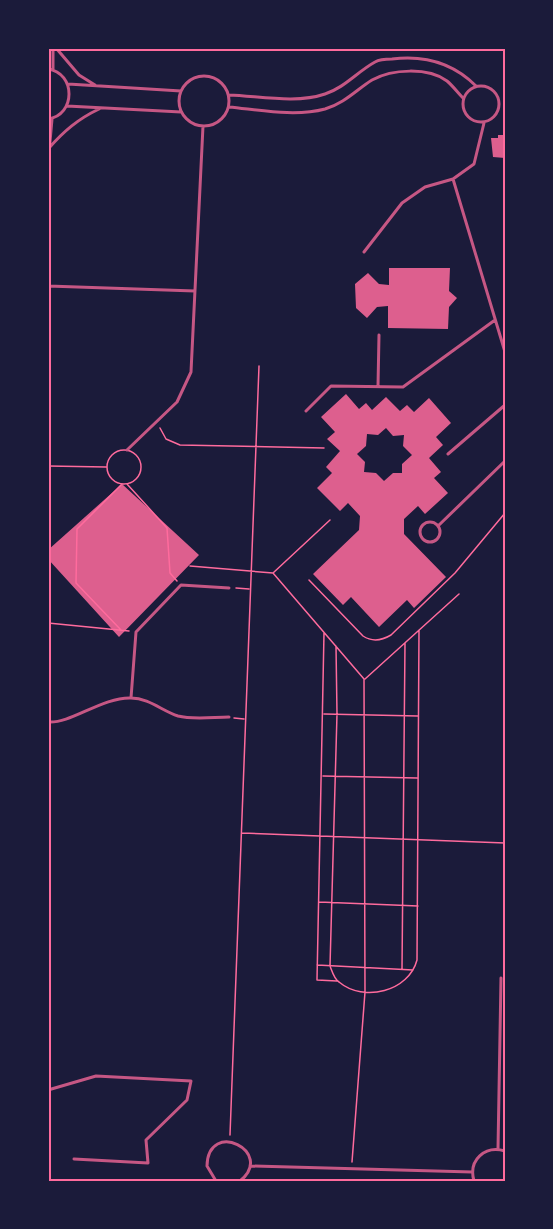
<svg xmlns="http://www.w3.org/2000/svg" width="553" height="1229" font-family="Signika,sans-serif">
  <rect width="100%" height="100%" fill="#1b1b3a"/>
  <path fill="#dd5f8e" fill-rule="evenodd" d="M 498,135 L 505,135 L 505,158 L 493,157 L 491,138 L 498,138 Z
    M 389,268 L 450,268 L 449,291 L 457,298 L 449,307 L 448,329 L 388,328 L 388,306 L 377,307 L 367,318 L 356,308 L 355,284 L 368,273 L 379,284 L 389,285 Z
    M 346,394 L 359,409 L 366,403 L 372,410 L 386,397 L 400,411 L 407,405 L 414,412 L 429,398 L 451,423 L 436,437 L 443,445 L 429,458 L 441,472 L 434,478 L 448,493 L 425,514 L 418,506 L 404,519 L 404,534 L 446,577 L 414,608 L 407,600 L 379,627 L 351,597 L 343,605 L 313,574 L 359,530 L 360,516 L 348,503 L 340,511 L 317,488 L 332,473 L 326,467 L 340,451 L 327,439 L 335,432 L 321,417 ZM 386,428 L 393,436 L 404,435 L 403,446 L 412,455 L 402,464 L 402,473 L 393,473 L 384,481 L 376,473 L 364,472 L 365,462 L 357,454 L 366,446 L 367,434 L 378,435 Z
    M 122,484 L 199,555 L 119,637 L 48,559 L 48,550 Z"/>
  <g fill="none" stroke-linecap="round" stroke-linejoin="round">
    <path stroke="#ff6b9d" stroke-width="1.5" d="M 160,428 L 166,439 L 180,445 L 324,448
      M107 467a17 17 0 1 1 34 0a17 17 0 1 1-34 0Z
      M 48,466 L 106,467
      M 127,484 L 167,528 L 170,573 L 177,581
      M 330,520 L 273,573 L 364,679 L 365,992 L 352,1162
      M 190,566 L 273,573
      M 309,580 L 363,636 C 372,642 381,641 391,635 L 455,573 L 505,513
      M 236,588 L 249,589
      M 48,623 L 129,631
      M 121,630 L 76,583 L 77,529 L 122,484
      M 324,633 L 317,980 L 337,981
      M 336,646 L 337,714 L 330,966 C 332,971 334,979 339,982 C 364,1003 409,991 417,960 L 419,630
      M 365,679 L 459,594
      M 324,714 L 418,716
      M 234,718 L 244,719
      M 323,776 L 417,778
      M 242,833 L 505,843
      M 319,902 L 418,906
      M 317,965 L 413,970
      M 402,969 L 405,643
      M 230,1135 L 259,366"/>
    <path stroke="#c65784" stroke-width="3" d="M 56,48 L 79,75 L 95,85
      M 48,69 C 76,73 76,115 48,119
      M 53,70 L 53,48
      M179 101a25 25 0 1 1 50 0a25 25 0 1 1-50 0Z
      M 68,84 L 181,91
      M463 104a18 18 0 1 1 36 0a18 18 0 1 1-36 0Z
      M 229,95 C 259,96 296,104 325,94 C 344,88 357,72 375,62 C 380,59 386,59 392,59 C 424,55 453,63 476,86
      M 67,106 L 181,112
      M 229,107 C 260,110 295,117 325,109 C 345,103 356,90 372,80 C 392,69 428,67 447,81 C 453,86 458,93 463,98
      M 49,148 C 64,131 78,119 99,109
      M 48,164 L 52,119
      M 453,179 L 505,352
      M 364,252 L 402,203 L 425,187 L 453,179 L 474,164 L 484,123
      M 48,283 L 48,289
      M 48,286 L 195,291
      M 378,386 L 379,335
      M 306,411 L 331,386 L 403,387 L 495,320
      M 127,450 L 177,402 L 191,372 L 203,126
      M 448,454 L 505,405
      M420 532a10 10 0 1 1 20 0a10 10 0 1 1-20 0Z
      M 438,526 L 505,461
      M 131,698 L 136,632 L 181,585 L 229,588
      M 48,722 C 71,724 102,697 131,698 C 149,698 162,711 178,716 C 193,720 214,717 229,717
      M 48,1090 L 96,1076 L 191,1081 L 187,1100 L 146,1140 L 148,1163 L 74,1159
      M 498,1149 L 501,978
      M 250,1166 L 472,1172
      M 216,1181 L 207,1166 C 208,1118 276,1152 240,1181
      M 474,1181 C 468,1160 485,1145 505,1151"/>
  </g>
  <rect width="553" height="1229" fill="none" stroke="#1b1b3a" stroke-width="99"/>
  <rect x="50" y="50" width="454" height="1130" fill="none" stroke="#ff6b9d" stroke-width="2"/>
</svg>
